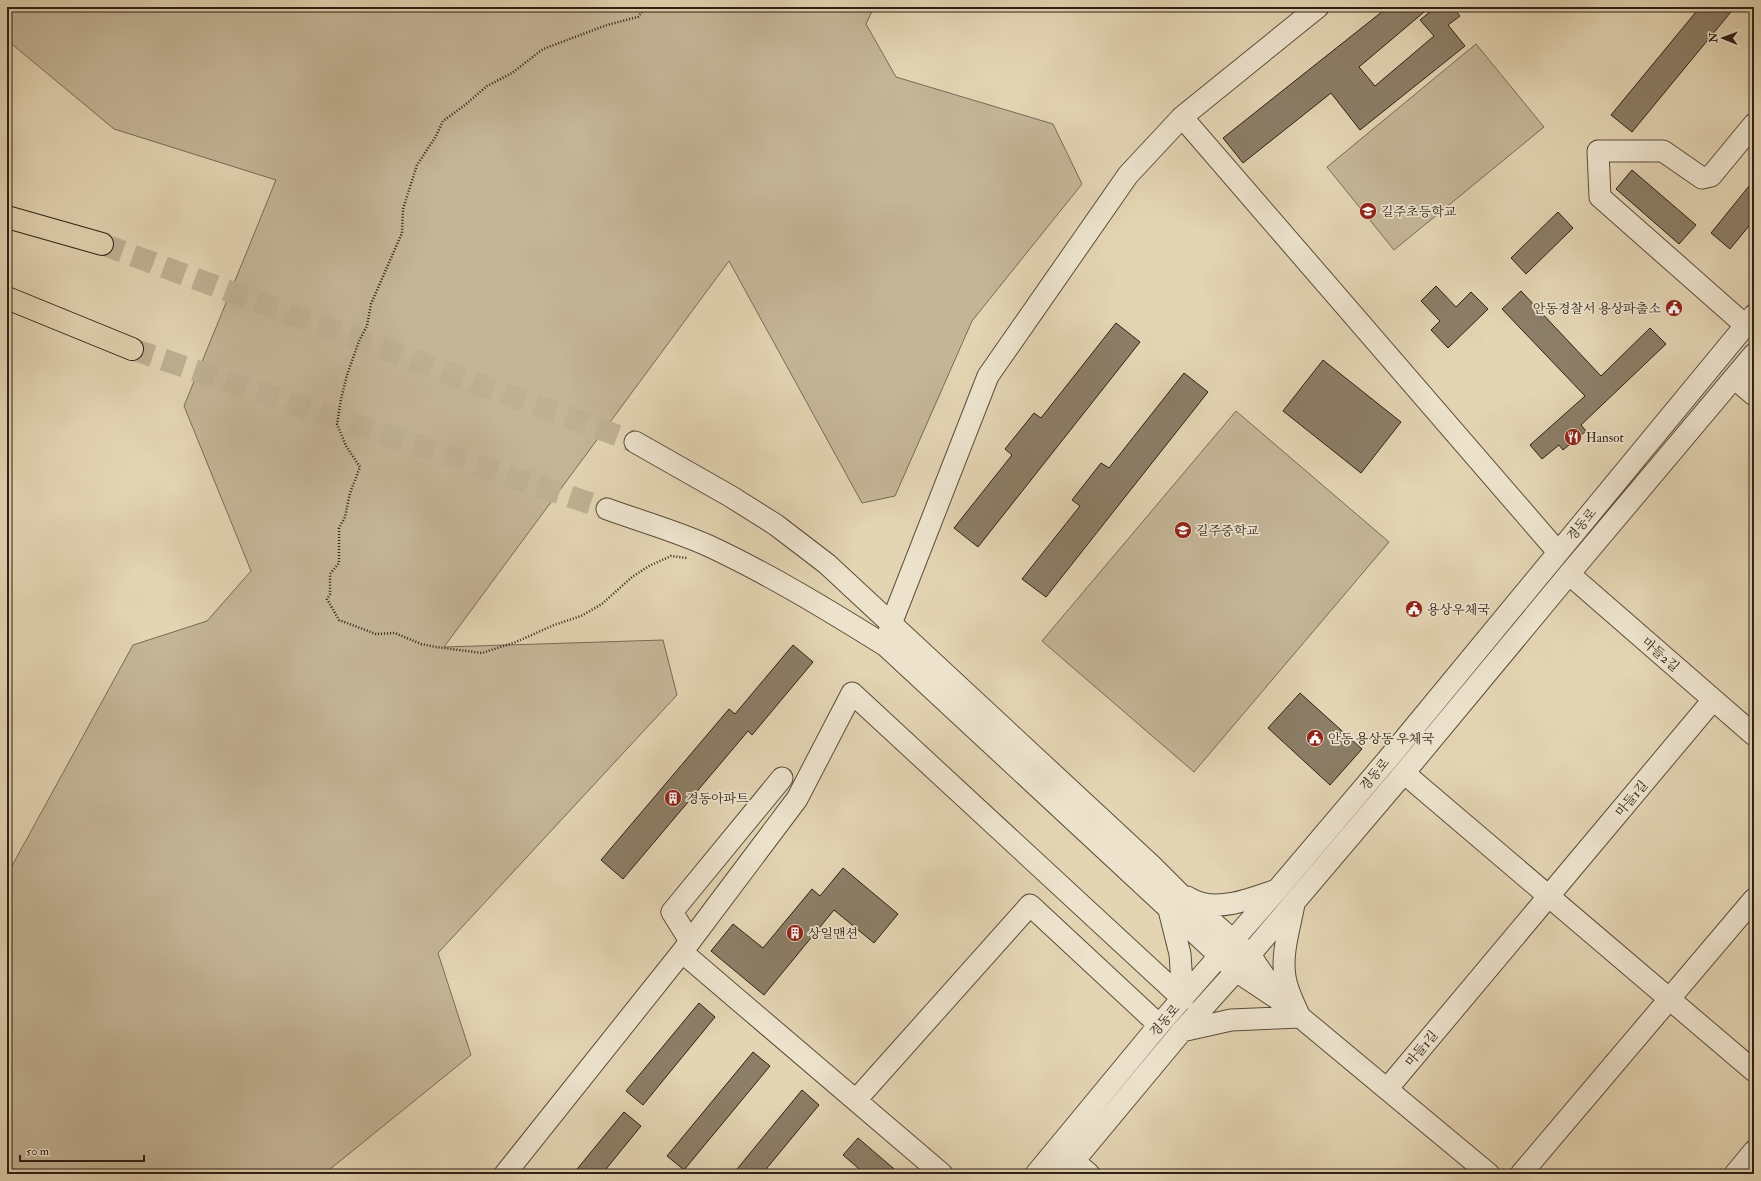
<svg xmlns="http://www.w3.org/2000/svg" width="1761" height="1181" font-family="'IM FELL Double Pica','Noto Serif KR',serif">
  <rect width="100%" height="100%" fill="#e3d4b2"/>
  <filter id="stains"><feTurbulence type="fractalNoise" baseFrequency=".005" numOctaves="4"/><feColorMatrix values="0 0 0 0 .2 0 0 0 0 .09 0 0 0 0 .02 0 0 0 .5 -.17"/></filter>
  <radialGradient id="worn" r=".72"><stop offset=".6" stop-color="#630" stop-opacity="0"/><stop offset="1" stop-color="#630" stop-opacity=".3"/></radialGradient>
  <path fill="#c4b597" stroke="#796a56" d="M 7,7 L 874,7 L 866,24 L 896,77 L 1053,124 L 1082,184 L 972,321 L 895,496 L 862,503 L 729,261 L 444,647 L 663,640 L 677,695 L 438,953 L 471,1055 L 324,1174 L 7,1174 L 7,875 L 133,645 L 207,621 L 251,571 L 184,406 L 276,180 L 114,129 L 7,40 Z
    M 1476,44 L 1544,127 L 1394,250 L 1327,167 Z
    M 1236,411 L 1389,542 L 1194,772 L 1042,641 Z"/>
  <path fill="#8c7e67" stroke="#2e2015" d="M 1388,7 L 1430,7 L 1359,67 L 1375,86 L 1434,36 L 1420,20 L 1436,7 L 1453,7 L 1460,16 L 1448,25 L 1465,46 L 1360,130 L 1331,93 L 1243,163 L 1223,138 Z
    M 1700,7 L 1735,7 L 1632,132 L 1611,115 Z
    M 1632,170 L 1696,225 L 1679,244 L 1616,189 Z
    M 1754,180 L 1754,220 L 1730,249 L 1711,233 Z
    M 1558,212 L 1573,228 L 1526,274 L 1511,258 Z
    M 1436,286 L 1456,307 L 1471,292 L 1488,309 L 1448,348 L 1431,330 L 1440,321 L 1421,301 Z
    M 1521,291 L 1601,376 L 1650,328 L 1666,344 L 1581,425 L 1586,431 L 1563,450 L 1559,445 L 1542,459 L 1530,445 L 1585,396 L 1502,309 Z
    M 1116,323 L 1140,342 L 978,547 L 954,528 L 1012,455 L 1005,449 L 1034,413 L 1041,418 Z
    M 1323,360 L 1401,422 L 1361,473 L 1283,411 Z
    M 1184,373 L 1208,392 L 1046,597 L 1022,579 L 1080,506 L 1072,500 L 1101,463 L 1109,468 Z
    M 793,645 L 813,662 L 752,735 L 748,731 L 623,879 L 601,860 L 729,709 L 735,714 Z
    M 1300,693 L 1362,749 L 1330,785 L 1268,728 Z
    M 843,868 L 898,914 L 874,943 L 834,910 L 764,995 L 711,951 L 733,924 L 763,948 L 812,889 L 820,896 Z
    M 699,1003 L 715,1017 L 643,1105 L 626,1091 Z
    M 753,1052 L 770,1066 L 684,1170 L 667,1156 Z
    M 802,1090 L 819,1105 L 762,1174 L 733,1174 Z
    M 624,1112 L 641,1126 L 602,1174 L 573,1174 Z
    M 858,1138 L 900,1174 L 865,1174 L 843,1155 Z"/>
  <g fill="none" stroke-linecap="round" stroke-linejoin="round">
    <path stroke="#bfb093" stroke-width="22" stroke-dasharray="22 11" stroke-linecap="butt" d="M 102,244 L 635,442
      M 132,349 L 607,509"/>
    <defs>
      <path id="minor" d="M 1318,7 L 1182,117 L 1558,552
        M 1745,325 L 1600,197 L 1598,151 L 1663,151 L 1702,178 L 1711,176 L 1754,124
        M 1734,378 L 1754,395
        M 635,442 L 730,496 L 776,525 L 827,564 L 1151,865 L 1180,894 L 1250,955 L 1275,992
        M 607,509 C 640,521 676,531 709,546 C 771,575 828,610 886,646 L 1236,971 L 1281,1001 L 1489,1174
        M 1569,574 L 1754,735
        M 888,637 L 891,624 L 988,376 L 1128,175 L 1182,117
        M 1404,773 L 1754,1071
        M 1187,897 C 1191,899 1196,902 1201,903 C 1226,910 1254,897 1277,890
        M 1169,910 L 1180,954 L 1183,999
        M 690,941 L 672,912 L 782,778
        M 682,952 L 942,1174
        M 1182,1031 L 1231,1020 L 1300,1017 C 1294,1004 1287,991 1285,977 C 1281,953 1290,927 1294,904
        M 1387,1089 L 1713,700
        M 856,1100 L 1030,905 L 1159,1025
        M 1074,1161 L 1089,1174
        M 505,1174 L 682,952 L 797,799 L 852,693 L 1183,999
        M 1036,1174 L 1159,1025 L 1277,890 L 1388,759 L 1754,315
        M 1063,1174 L 1182,1031 L 1236,971 L 1404,773 L 1569,574 L 1754,354
        M 1521,1174 L 1754,899
        M 1735,1174 L 1754,1151"/>
      <path id="major" d="M 7,217 L 102,244
        M 7,298 L 132,349"/>
    </defs>
    <use href="#minor" stroke="#5b4d3c" stroke-width="23"/>
    <use href="#major" stroke="#2e2015" stroke-width="24"/>
    <path stroke="#2e2015" stroke-width="2.5" stroke-dasharray="1 2" stroke-linecap="butt" d="M 646,7 L 638,17 L 607,25 L 543,49 L 512,73 L 487,86 L 465,105 L 443,121 L 436,136 L 417,165 L 403,209 L 402,233 L 371,304 L 367,326 L 359,341 L 347,375 L 341,399 L 337,424 L 346,446 L 360,467 L 350,493 L 345,517 L 339,528 L 339,563 L 330,574 L 330,594 L 327,599 L 339,620 L 376,634 L 395,633 L 421,644 L 436,647 L 482,653 L 516,642 L 554,625 L 581,616 L 602,604 L 632,577 L 649,566 L 671,556 L 687,558"/>
    <use href="#minor" stroke="#ede3cd" stroke-width="21"/>
    <use href="#major" stroke="#e3d4b2" stroke-width="22"/>
  </g>
  <defs>
    <symbol id="school-disc" viewBox="-11 -11 22 22"><circle r="9.5" fill="#8f2418" stroke="#ede3cd"/><path d="M0-5L7-2L0 1L-7-2ZM-4 1L0 2.5L4 1V4Q0 6-4 4Z" fill="#fff"/></symbol>
    <symbol id="civic-disc" viewBox="-11 -11 22 22"><circle r="9.5" fill="#8f2418" stroke="#ede3cd"/><path d="M-.6-6.5H3V-4.5H.6V-3L4-1V1h2V6H-6V1h2V-1L-.6-3ZM-1.2 2.5V6h2.4V2.5Z" fill="#fff"/></symbol>
    <symbol id="restaurant-disc" viewBox="-11 -11 22 22"><circle r="9.5" fill="#8f2418" stroke="#ede3cd"/><path d="M-5-6h1v4h1v-4h1v4h1v-4h1v5L-1.5 .5V6h-2V.5L-5-1ZM5-6V6H3V1.5H1.5Q1.5-4 5-6Z" fill="#fff"/></symbol>
    <symbol id="building-disc" viewBox="-11 -11 22 22"><circle r="9.5" fill="#8f2418" stroke="#ede3cd"/><path d="M-4-6H4V6H1V3H-1V6H-4ZM-2.5-4.3h1.7v1.8h-1.7ZM.8-4.3h1.7v1.8H.8ZM-2.5-1h1.7V.8h-1.7ZM.8-1h1.7V.8H.8Z" fill="#fff"/></symbol>
  </defs>
  <g fill-rule="evenodd">
    <use href="#school-disc" x="1358" y="201" width="20" height="20"/>
    <use href="#civic-disc" x="1664" y="298" width="20" height="20"/>
    <use href="#restaurant-disc" x="1563" y="427" width="20" height="20"/>
    <use href="#school-disc" x="1173" y="520" width="20" height="20"/>
    <use href="#civic-disc" x="1404" y="599" width="20" height="20"/>
    <use href="#civic-disc" x="1305" y="728" width="20" height="20"/>
    <use href="#building-disc" x="663" y="788" width="20" height="20"/>
    <use href="#building-disc" x="785" y="923" width="20" height="20"/>
  </g>
  <g text-anchor="middle" stroke-width="3.5" stroke-linejoin="round" paint-order="stroke">
    <g font-size="13" fill="#2e2015" stroke="#ede3cd" text-anchor="start">
      <text x="1381" y="216">길주초등학교</text>
      <text x="1661" y="313" text-anchor="end">안동경찰서 용상파출소</text>
      <text x="1586" y="442">Hansot</text>
      <text x="1196" y="535">길주중학교</text>
      <text x="1427" y="614">용상우체국</text>
      <text x="1328" y="743">안동 용상동 우체국</text>
      <text x="686" y="803">경동아파트</text>
      <text x="808" y="938">상일맨션</text>
    </g>
    <g font-size="13" fill="#2e2015" stroke="#ede3cd">
      <text transform="translate(1581 524) rotate(-50)" y="5">경동로</text>
      <text transform="translate(1661 654) rotate(41)" y="5">마들2길</text>
      <text transform="translate(1374 774) rotate(-50)" y="5">경동로</text>
      <text transform="translate(1631 798) rotate(-50)" y="5">마들1길</text>
      <text transform="translate(1164 1020) rotate(-49)" y="5">경동로</text>
      <text transform="translate(1421 1048) rotate(-50)" y="5">마들1길</text>
    </g>
  </g>
  <rect width="1761" height="1181" fill="none" stroke="#e3d4b2" stroke-width="24"/>
  <rect x="8" y="8" width="1745" height="1165" fill="none" stroke="#2e2015" stroke-width="2"/>
  <rect x="12" y="12" width="1737" height="1157" fill="none" stroke="#2e2015"/>
  <g transform="translate(1723 38) rotate(271)" stroke="#ede3cd" stroke-width="3" paint-order="stroke">
  <path d="M0-3L7 15L0 10L-7 15Z" fill="#2e2015"/>
  <text y="-6" font-size="11" font-weight="bold" text-anchor="middle" fill="#2e2015">N</text>
  </g>
  <path d="M20 1155v6h124v-6" fill="none" stroke="#2e2015" stroke-width="2"/>
  <text x="26" y="1155" font-size="12" fill="#2e2015" stroke="#ede3cd" stroke-width="3" paint-order="stroke">50 m</text>
  <rect width="100%" height="100%" filter="url(#stains)"/>
  <rect width="100%" height="100%" fill="url(#worn)"/>
</svg>
